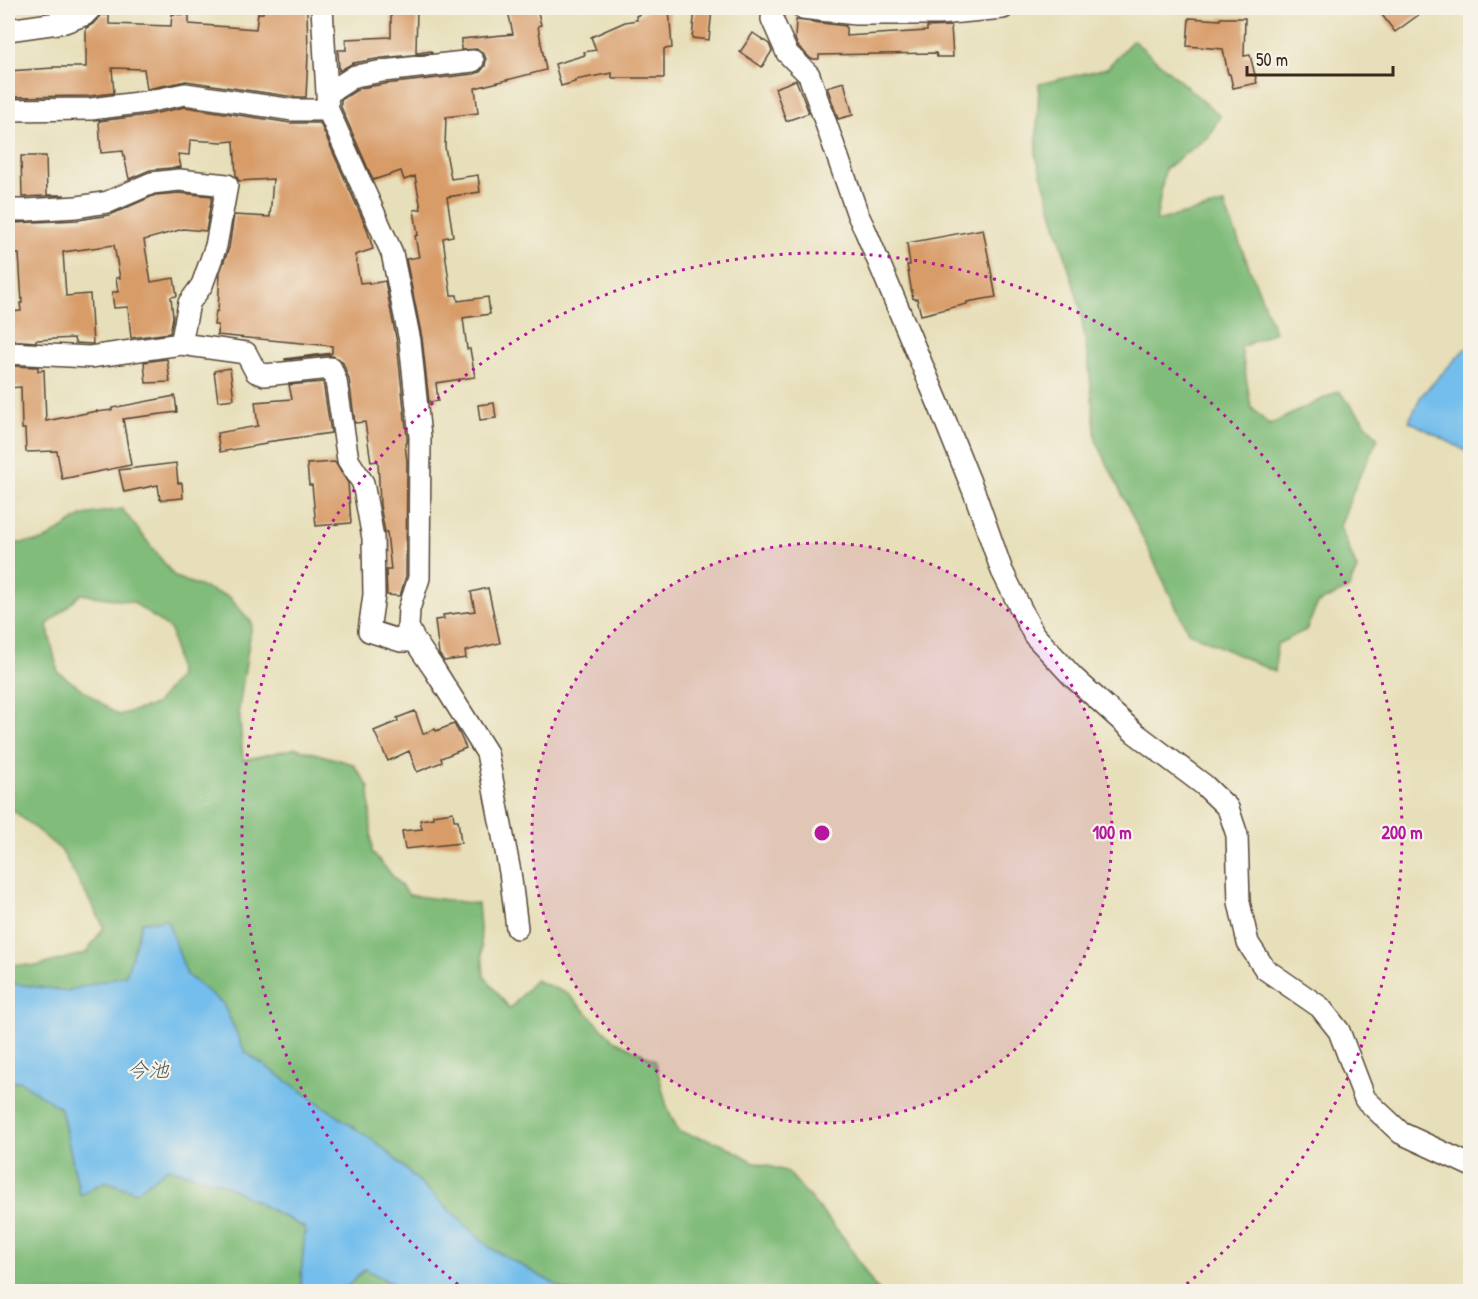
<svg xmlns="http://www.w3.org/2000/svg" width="1478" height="1299" font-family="'Patrick Hand','Klee One',sans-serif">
  <rect width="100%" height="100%" fill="#f7f3e8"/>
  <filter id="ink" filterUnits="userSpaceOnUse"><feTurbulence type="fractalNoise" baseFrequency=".0167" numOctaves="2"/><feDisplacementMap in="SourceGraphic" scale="12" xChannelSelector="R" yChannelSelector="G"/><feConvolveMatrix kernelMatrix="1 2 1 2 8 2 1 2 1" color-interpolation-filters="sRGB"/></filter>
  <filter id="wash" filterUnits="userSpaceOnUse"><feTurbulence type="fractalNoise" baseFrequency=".008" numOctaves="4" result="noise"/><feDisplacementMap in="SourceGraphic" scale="24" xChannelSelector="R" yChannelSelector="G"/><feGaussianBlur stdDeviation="1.35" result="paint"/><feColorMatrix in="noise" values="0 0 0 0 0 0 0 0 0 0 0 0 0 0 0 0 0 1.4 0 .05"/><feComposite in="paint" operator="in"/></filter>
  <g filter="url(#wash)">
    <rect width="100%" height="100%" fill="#e7dfb9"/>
    <path fill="#81bc7a" stroke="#5e734c" stroke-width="1.5" fill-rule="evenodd" d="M 1133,40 L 1220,116 L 1209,136 L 1165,169 L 1156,221 L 1224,204 L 1275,332 L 1241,347 L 1251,407 L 1269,425 L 1339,391 L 1378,438 L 1356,484 L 1340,526 L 1357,569 L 1348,589 L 1318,603 L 1306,630 L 1277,644 L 1275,672 L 1188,632 L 1096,440 L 1089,366 L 1080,307 L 1036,156 L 1039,84 L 1107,68 Z
      M 122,509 L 175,577 L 229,597 L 252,623 L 239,708 L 243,760 L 296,748 L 353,764 L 369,787 L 372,852 L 409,895 L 478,904 L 484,976 L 510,1009 L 535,980 L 568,994 L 614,1040 L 655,1060 L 667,1107 L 679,1132 L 721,1143 L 752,1161 L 788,1172 L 844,1238 L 873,1284 L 880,1291 L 567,1291 L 490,1248 L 382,1147 L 245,1052 L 223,1004 L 187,975 L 166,920 L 142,923 L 126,975 L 67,991 L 8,983 L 8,964 L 37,966 L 86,953 L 104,927 L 61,850 L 8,806 L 8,544 L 43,541 L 83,515 ZM 81,594 L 133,602 L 171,630 L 179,676 L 155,705 L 118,715 L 58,672 L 47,625 Z
      M 20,1081 L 61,1109 L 80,1195 L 105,1181 L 136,1192 L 168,1168 L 221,1183 L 305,1228 L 301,1281 L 302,1291 L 8,1292 L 8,1083 Z
      M 365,1269 L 406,1291 L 342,1292 Z"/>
    <path fill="#73beec" stroke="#577485" stroke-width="1.5" d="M 1470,348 L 1470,453 L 1409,421 L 1421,396 L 1465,349 Z
      M 167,920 L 187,975 L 223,1004 L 245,1052 L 382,1147 L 490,1248 L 567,1291 L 406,1291 L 365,1269 L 342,1291 L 302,1291 L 301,1281 L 305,1228 L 221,1183 L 168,1168 L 136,1192 L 105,1181 L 80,1195 L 61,1109 L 20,1081 L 8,1083 L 8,983 L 67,991 L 126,975 L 142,922 Z"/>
    <g id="blocks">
      <path fill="#d89c69" d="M 264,8 L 307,8 L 308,55 L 306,97 L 294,97 L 186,81 L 147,89 L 144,69 L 112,68 L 114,93 L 90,96 L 8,97 L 8,71 L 53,68 L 53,67 L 86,67 L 86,28 L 93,24 L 101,15 L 109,15 L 109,24 L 171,26 L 172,14 L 189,15 L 189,24 L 256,29 L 258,13 L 263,13 Z
        M 391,8 L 417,8 L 416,53 L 431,51 L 432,53 L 382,58 L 353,63 L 339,71 L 338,50 L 346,50 L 346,39 L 391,37 Z
        M 528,8 L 537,8 L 541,25 L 538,26 L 546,70 L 475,88 L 478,113 L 446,117 L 445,147 L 451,179 L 478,175 L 480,192 L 447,197 L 453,236 L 443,238 L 451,295 L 457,295 L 458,301 L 488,297 L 490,314 L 463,318 L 467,349 L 470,349 L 475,377 L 436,383 L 438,401 L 429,402 L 422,338 L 406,259 L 419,257 L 415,236 L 418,235 L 414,210 L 421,209 L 415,176 L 404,180 L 401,171 L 373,180 L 341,107 L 341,100 L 360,88 L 385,84 L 474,74 L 480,72 L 485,66 L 486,59 L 484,54 L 478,49 L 461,50 L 461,39 L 513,34 L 508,11 Z
        M 669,8 L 672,48 L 664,49 L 664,78 L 612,78 L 612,73 L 575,80 L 575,82 L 561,86 L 555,64 L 585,55 L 584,52 L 596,50 L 591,37 L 625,22 L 637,20 L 636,16 L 648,10 Z
        M 695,8 L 712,8 L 709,40 L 692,38 Z
        M 1392,8 L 1428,8 L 1395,32 L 1382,15 Z
        M 1189,18 L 1220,20 L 1220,18 L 1245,18 L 1244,56 L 1250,55 L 1257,83 L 1233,88 L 1230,74 L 1228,74 L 1223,49 L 1187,46 Z
        M 796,20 L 846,26 L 846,36 L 927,31 L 927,27 L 951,26 L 953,57 L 937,57 L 936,53 L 819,55 L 819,59 L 811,59 L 798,46 L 795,39 Z
        M 753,33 L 769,44 L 772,51 L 762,67 L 740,52 Z
        M 796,80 L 809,113 L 786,121 L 775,88 Z
        M 844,82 L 853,115 L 838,119 L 827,87 Z
        M 185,107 L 291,123 L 320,123 L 367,229 L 373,249 L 355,255 L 360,283 L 369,282 L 369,284 L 385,281 L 397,343 L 407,438 L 407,443 L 405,444 L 407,461 L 406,576 L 400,596 L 387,595 L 386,570 L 391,570 L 387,532 L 385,532 L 380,505 L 378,461 L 371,462 L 365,422 L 355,423 L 349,379 L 343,363 L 339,359 L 330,355 L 285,360 L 285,359 L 332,353 L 332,346 L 217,335 L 218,325 L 214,325 L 216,311 L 218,311 L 220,272 L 229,248 L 234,215 L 270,217 L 273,179 L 239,181 L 236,176 L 234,141 L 222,142 L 190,140 L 189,155 L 178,154 L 181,167 L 150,170 L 129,179 L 123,151 L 101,153 L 99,121 L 148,115 Z
        M 21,156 L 46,156 L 47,195 L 65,195 L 22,197 Z
        M 179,193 L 212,196 L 206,231 L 183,229 L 144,240 L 151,282 L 174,278 L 177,296 L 171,297 L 173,317 L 170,333 L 131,338 L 128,307 L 114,308 L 112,292 L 118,292 L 116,278 L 120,278 L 114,245 L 63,252 L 66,296 L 90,294 L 93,344 L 75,343 L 74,338 L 36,340 L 36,342 L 8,340 L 8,312 L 21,311 L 20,303 L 22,303 L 19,254 L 15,254 L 14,223 L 78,220 L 110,215 L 155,195 Z
        M 983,229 L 996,297 L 967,302 L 967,304 L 921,315 L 917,299 L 913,299 L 907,265 L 910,265 L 907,243 Z
        M 167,359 L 170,382 L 146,383 L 144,362 Z
        M 8,366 L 38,367 L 38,371 L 44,370 L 46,421 L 97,411 L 97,412 L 112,410 L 112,408 L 175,396 L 177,412 L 123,419 L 131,465 L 62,479 L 57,451 L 26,452 L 25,429 L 22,429 L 21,387 L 8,388 Z
        M 230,368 L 234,399 L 218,401 L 214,371 Z
        M 323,382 L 331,433 L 266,442 L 266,444 L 220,452 L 217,433 L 258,426 L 255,402 L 292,399 L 289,385 Z
        M 494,403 L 496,418 L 480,420 L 478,405 Z
        M 335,462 L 348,483 L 351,523 L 316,526 L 312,485 L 309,485 L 307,464 Z
        M 176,463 L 178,483 L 182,483 L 183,498 L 160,500 L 158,485 L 124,492 L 119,470 Z
        M 488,588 L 500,643 L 465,651 L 466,658 L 444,661 L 439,654 L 435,620 L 444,619 L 443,615 L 475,611 L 471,592 Z
        M 415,711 L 423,734 L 435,729 L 436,731 L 454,724 L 460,735 L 466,748 L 441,758 L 442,762 L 417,772 L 409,751 L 388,761 L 374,731 L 398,721 L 397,718 Z
        M 453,812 L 454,820 L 458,820 L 461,843 L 405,849 L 402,831 L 422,829 L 420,820 L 433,818 L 433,815 Z"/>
    </g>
  </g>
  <g filter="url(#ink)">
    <use href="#blocks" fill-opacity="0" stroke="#554535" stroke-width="1.5"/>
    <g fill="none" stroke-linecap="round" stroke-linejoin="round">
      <defs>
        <path id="street" d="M 322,8 L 328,110 L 392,253 L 410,341 L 420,437 L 419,578 L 409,609 L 408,627 L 415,641 L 434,669 L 487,753 L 510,872 L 517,928
          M 774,8 L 772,19 L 787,53 L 809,75 L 858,215 L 866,232 L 941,410 L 976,497 L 1002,571 L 1034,635 L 1073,677 L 1135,733 L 1204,785 L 1228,808 L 1237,835 L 1239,902 L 1248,943 L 1265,969 L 1320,1007 L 1339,1031 L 1365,1099 L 1401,1133 L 1470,1165
          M 802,8 L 856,14 L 939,14 L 1003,8
          M 8,30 L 65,22 L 84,15 L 91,8
          M 327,94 L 355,76 L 383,71 L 473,61
          M 8,110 L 91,109 L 146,102 L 185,94 L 293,110 L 328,110
          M 8,210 L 27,210 L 77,207 L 108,202 L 152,183 L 179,180 L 227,185 L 216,246 L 202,285 L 189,303 L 181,344
          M 8,353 L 90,357 L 181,344 L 246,353 L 256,372 L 265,375 L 331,368 L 336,381 L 348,460 L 363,483 L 373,538 L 374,595 L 369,631 L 401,641 L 415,641"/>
      </defs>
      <use href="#street" stroke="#554535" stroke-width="24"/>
      <use href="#street" stroke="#fff" stroke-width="21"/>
    </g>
  </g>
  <circle cx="822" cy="833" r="290" fill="#b5179e" fill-opacity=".12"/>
  <g fill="none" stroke="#b5179e" stroke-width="3" stroke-dasharray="3 6">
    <circle cx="822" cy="833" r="290"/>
    <path d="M465 1290A580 580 0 1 1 1179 1290"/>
  </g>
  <g text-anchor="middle" stroke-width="4.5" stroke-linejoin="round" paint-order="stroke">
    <g font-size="21" font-style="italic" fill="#4c565c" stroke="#f7f3e8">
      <text x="148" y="1077">今池</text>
    </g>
  </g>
  <circle cx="822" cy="833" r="9" fill="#b5179e" stroke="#f7f3e8" stroke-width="3"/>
  <g font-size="18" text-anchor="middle" font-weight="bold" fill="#b5179e" stroke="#f7f3e8" stroke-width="4.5" stroke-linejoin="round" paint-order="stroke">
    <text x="1112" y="839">100 m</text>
    <text x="1402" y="839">200 m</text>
  </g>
  <rect width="1478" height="1299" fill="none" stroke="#f7f3e8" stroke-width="30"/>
  <path d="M1247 66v9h146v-9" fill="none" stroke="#3b2a1e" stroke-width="3"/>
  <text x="1256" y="66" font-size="18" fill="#3b2a1e" stroke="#f7f3e8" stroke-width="4.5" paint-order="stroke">50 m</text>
</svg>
